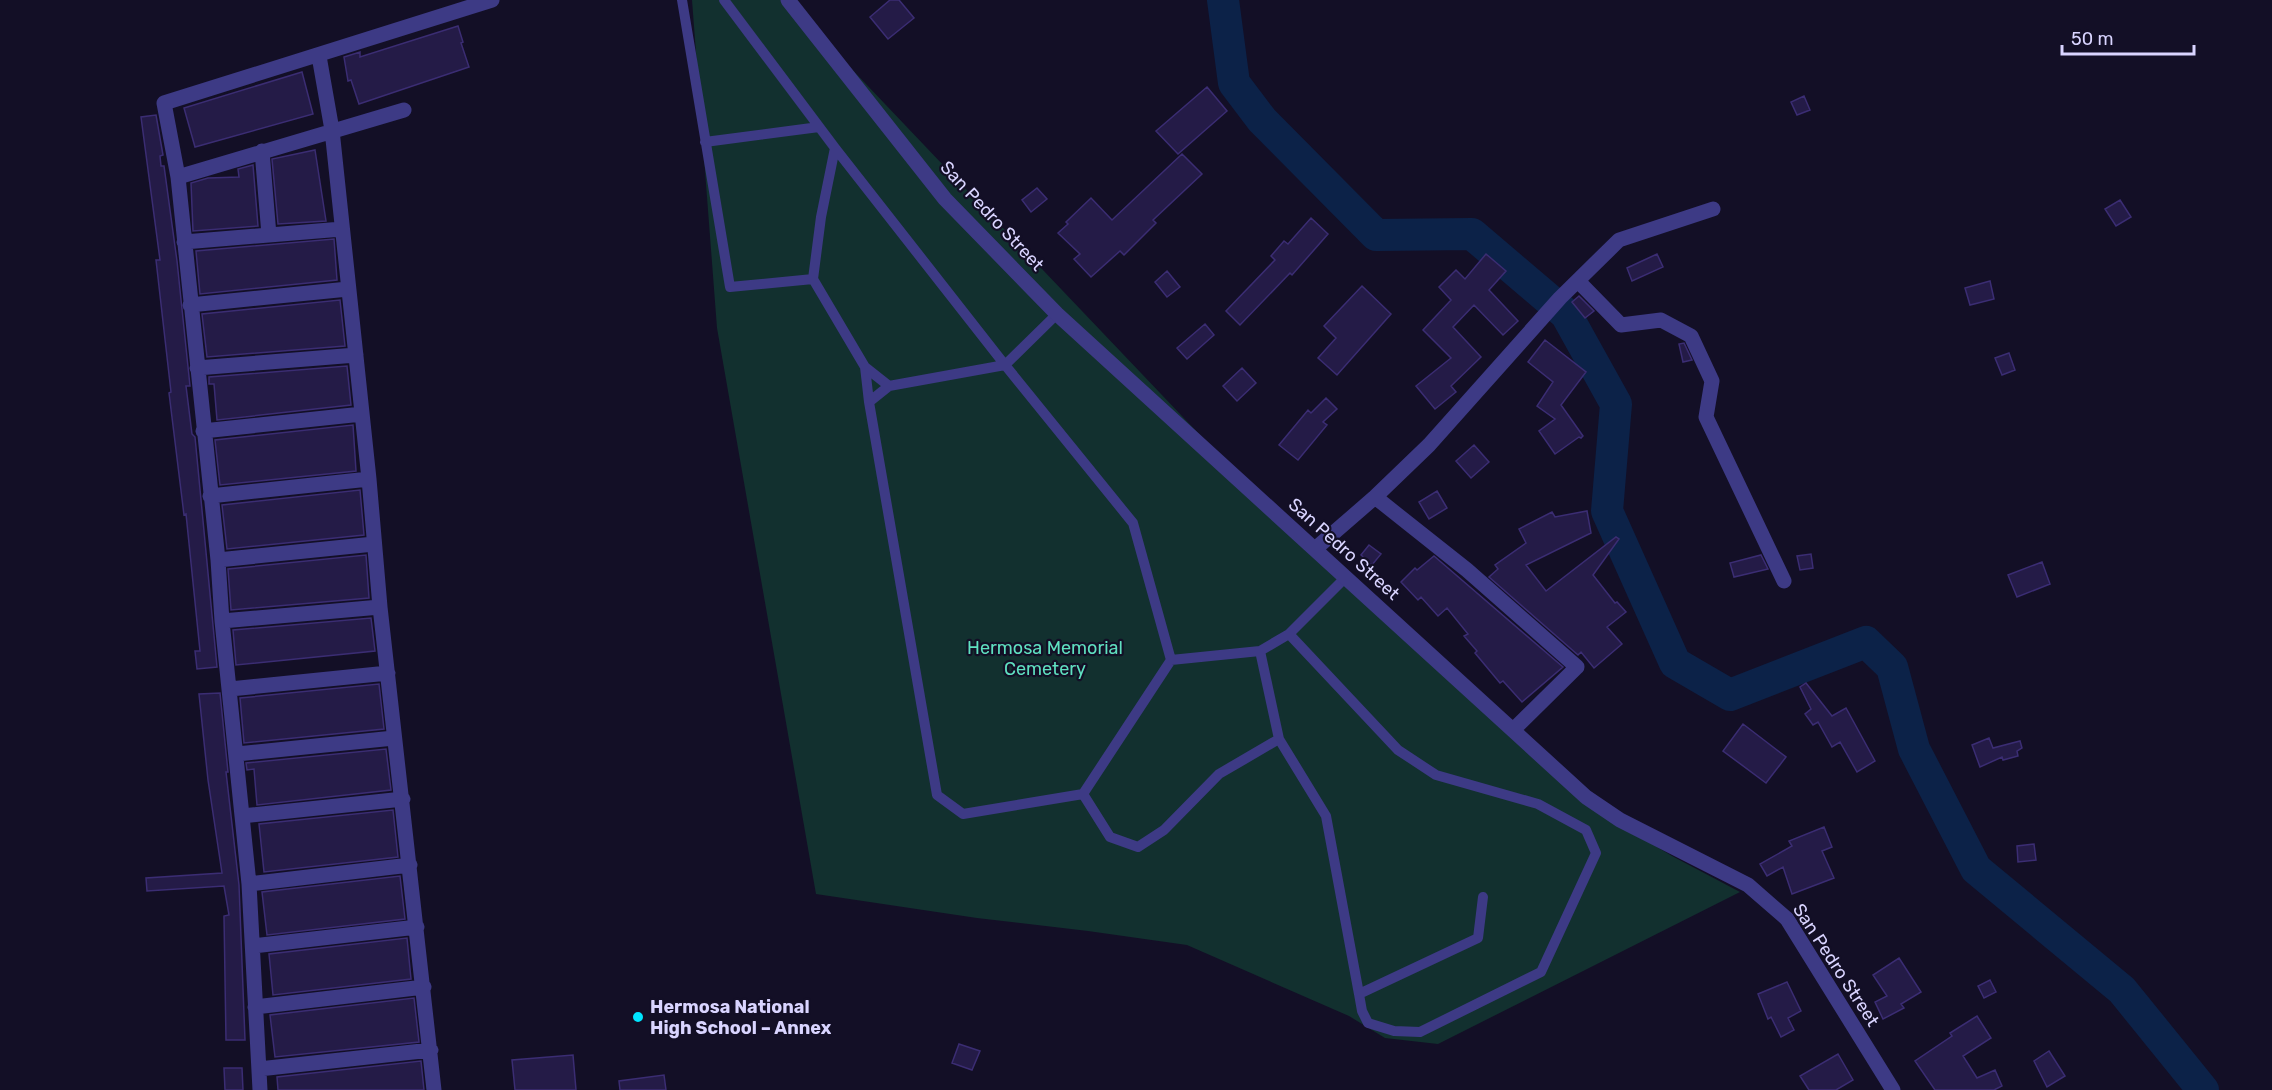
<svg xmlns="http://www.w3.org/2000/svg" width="2272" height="1090" font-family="Rubik,sans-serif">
  <rect width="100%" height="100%" fill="#130f26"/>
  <path fill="#12302f" d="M 692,0 L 786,0 L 1299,539 L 1587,805 L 1672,856 L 1740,892 L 1438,1044 L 1385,1038 L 1349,1016 L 1187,945 L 1088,931 L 977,918 L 816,894 L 717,328 Z"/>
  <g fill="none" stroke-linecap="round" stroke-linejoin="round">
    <path stroke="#0c2248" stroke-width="32" d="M 1223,0 L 1234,83 L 1262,120 L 1376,235 L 1472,234 L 1566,314 L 1616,404 L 1607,511 L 1675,663 L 1730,695 L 1866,642 L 1892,667 L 1914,749 L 1976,869 L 2122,990 L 2203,1090"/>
  </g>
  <path fill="#241b47" stroke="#3b2d73" stroke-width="1.5" d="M 890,0 L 899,0 L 914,18 L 888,39 L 870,17 Z
    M 458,26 L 463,42 L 461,43 L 469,67 L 359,104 L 351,80 L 348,81 L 344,57 L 360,52 L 360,57 Z
    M 302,72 L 313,114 L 195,147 L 184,108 Z
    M 1207,87 L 1227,111 L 1178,154 L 1156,131 Z
    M 1804,96 L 1810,110 L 1797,115 L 1791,102 Z
    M 156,115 L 163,155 L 160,156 L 161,166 L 164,166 L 177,261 L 190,386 L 186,386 L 192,434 L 195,437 L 217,667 L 197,669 L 195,651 L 200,651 L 186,514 L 184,515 L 169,393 L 171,392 L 156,260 L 160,260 L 141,117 Z
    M 315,150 L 326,221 L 278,224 L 272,159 Z
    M 1182,154 L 1202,174 L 1153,220 L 1156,223 L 1124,255 L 1120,251 L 1091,277 L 1074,259 L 1080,254 L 1058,233 L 1068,224 L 1066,222 L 1091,198 L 1112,220 Z
    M 253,165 L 258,226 L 193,231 L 191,183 L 208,178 L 239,177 L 238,169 Z
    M 1037,188 L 1047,199 L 1031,212 L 1022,200 Z
    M 2120,200 L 2131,217 L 2116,226 L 2105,209 Z
    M 1311,218 L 1328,234 L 1292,275 L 1290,273 L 1240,325 L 1226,311 L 1275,260 L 1271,256 L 1284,241 L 1288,244 Z
    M 334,239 L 337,280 L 200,294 L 196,251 Z
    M 1486,254 L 1506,271 L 1489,290 L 1518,321 L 1503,335 L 1474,305 L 1453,327 L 1481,357 L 1451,386 L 1456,392 L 1435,409 L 1416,386 L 1451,358 L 1423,330 L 1451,300 L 1439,287 L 1456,270 L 1465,279 Z
    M 1657,254 L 1663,267 L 1632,281 L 1627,268 Z
    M 1167,271 L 1180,287 L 1167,297 L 1155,282 Z
    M 1990,281 L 1994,299 L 1970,305 L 1965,288 Z
    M 1362,286 L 1391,314 L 1337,375 L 1318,358 L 1336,338 L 1324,326 Z
    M 1579,296 L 1594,311 L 1585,318 L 1572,302 Z
    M 340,300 L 345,346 L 207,357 L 202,314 Z
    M 1205,324 L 1214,335 L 1187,359 L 1177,348 Z
    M 1545,340 L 1586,372 L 1561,405 L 1583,436 L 1581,438 L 1579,437 L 1555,454 L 1539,431 L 1555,419 L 1537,406 L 1553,382 L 1528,362 Z
    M 1684,343 L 1692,360 L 1683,362 L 1679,344 Z
    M 2009,353 L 2015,370 L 2002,375 L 1995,358 Z
    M 347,366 L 351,405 L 217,420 L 214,384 L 209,384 L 209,377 Z
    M 1242,368 L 1256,383 L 1237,401 L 1223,386 Z
    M 1326,398 L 1337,409 L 1323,422 L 1327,425 L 1298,460 L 1279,445 L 1308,410 L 1311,413 Z
    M 353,425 L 356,471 L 220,485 L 215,440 Z
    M 1474,445 L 1489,462 L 1471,478 L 1456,461 Z
    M 360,490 L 364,535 L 227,549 L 222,505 Z
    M 1437,491 L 1447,508 L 1429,519 L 1419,502 Z
    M 1587,511 L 1591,533 L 1526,565 L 1546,591 L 1616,537 L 1619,539 L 1593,575 L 1615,603 L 1617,602 L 1626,612 L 1607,627 L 1622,644 L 1594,668 L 1581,652 L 1578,655 L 1489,577 L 1498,569 L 1495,565 L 1526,543 L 1519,529 L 1552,512 L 1555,517 Z
    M 1369,545 L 1381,554 L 1372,565 L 1361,555 Z
    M 1811,554 L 1813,568 L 1800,570 L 1797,556 Z
    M 366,555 L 369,598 L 231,610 L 228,569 Z
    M 1761,555 L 1768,569 L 1734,577 L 1730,563 Z
    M 1434,556 L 1563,667 L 1522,702 L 1503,681 L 1500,683 L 1475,653 L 1477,651 L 1464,636 L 1468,634 L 1447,608 L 1438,616 L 1421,597 L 1418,600 L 1401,582 L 1415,568 L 1417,570 Z
    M 2042,562 L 2050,584 L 2017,597 L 2008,575 Z
    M 371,618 L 375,651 L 236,665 L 233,630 Z
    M 1806,683 L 1832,716 L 1846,708 L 1875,761 L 1857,772 L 1840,742 L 1832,747 L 1818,722 L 1813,725 L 1805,714 L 1811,709 L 1800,687 Z
    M 379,684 L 384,729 L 244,743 L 240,698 Z
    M 220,693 L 228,772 L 226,772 L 239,885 L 245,1040 L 226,1040 L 224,916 L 229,915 L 224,886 L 147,891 L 146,878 L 222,873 L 208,780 L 199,694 Z
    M 1743,724 L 1786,757 L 1766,783 L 1723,751 Z
    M 1989,738 L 1993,748 L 2020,741 L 2022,748 L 2017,751 L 2018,756 L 2003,760 L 2002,757 L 1980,767 L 1972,745 Z
    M 386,749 L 391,790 L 257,805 L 254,769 L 247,770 L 246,763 Z
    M 393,810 L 398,857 L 264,872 L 259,824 Z
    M 1824,827 L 1832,847 L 1822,851 L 1834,878 L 1792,894 L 1783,867 L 1767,876 L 1760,864 L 1792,846 L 1789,841 Z
    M 2034,844 L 2036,860 L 2018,862 L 2017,846 Z
    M 400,876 L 405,919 L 267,935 L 262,892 Z
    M 407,938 L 411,979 L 273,995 L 269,954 Z
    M 1899,958 L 1921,992 L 1901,1004 L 1904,1008 L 1883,1019 L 1875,1002 L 1887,996 L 1873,975 Z
    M 1990,980 L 1996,992 L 1984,998 L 1978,986 Z
    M 1787,982 L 1801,1011 L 1788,1018 L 1794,1030 L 1781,1037 L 1771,1017 L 1768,1019 L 1758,994 Z
    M 414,998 L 419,1042 L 275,1057 L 270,1015 Z
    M 1977,1016 L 1991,1038 L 1963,1056 L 1977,1078 L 1995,1070 L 2002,1086 L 1994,1090 L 1935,1090 L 1915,1061 L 1952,1036 L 1950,1033 Z
    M 959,1044 L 980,1051 L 972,1070 L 952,1063 Z
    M 2049,1051 L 2065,1076 L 2047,1087 L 2034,1061 Z
    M 1838,1054 L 1853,1080 L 1836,1090 L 1809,1090 L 1800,1076 Z
    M 573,1055 L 576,1090 L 515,1090 L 512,1060 Z
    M 421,1061 L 424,1090 L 278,1090 L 277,1077 Z
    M 224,1068 L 242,1068 L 243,1090 L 225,1090 Z
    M 664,1075 L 666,1090 L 620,1090 L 619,1081 Z"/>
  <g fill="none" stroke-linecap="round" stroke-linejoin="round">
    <path stroke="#3d3a85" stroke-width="10" d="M 682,0 L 730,287 L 813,279
      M 724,0 L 835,148 L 1005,365 L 1133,523 L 1171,660
      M 705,142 L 819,127
      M 835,148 L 821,217 L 813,279 L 865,367 L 889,386 L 1005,365 L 1057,314
      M 865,367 L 869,402 L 937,795 L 963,814 L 1083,794 L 1171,660 L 1260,651 L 1289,634
      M 869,402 L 889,386
      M 1346,577 L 1289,634 L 1398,750 L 1436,775 L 1538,804 L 1586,830 L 1596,853 L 1541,972 L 1420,1032 L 1394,1031 L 1368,1023 L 1362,1011 L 1359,994 L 1478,938 L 1483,897
      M 1260,651 L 1279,739 L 1326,816 L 1359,994
      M 1083,794 L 1110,837 L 1138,847 L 1164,830 L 1219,774 L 1279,739"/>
    <path stroke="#3d3a85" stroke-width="15" d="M 788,0 L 945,199 L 1057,314 L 1586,797 L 1620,820 L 1748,885 L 1787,919 L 1893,1090
      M 319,56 L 332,130 L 369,479 L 380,607 L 434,1090
      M 262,151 L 269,235
      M 178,177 L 404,110
      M 184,242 L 342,229
      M 1578,281 L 1621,325 L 1661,320 L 1691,336 L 1712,381 L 1706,417 L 1784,581
      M 190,305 L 348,289
      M 197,368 L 356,355
      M 203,431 L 362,414
      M 210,496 L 369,479
      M 1375,497 L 1467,570 L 1577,667 L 1513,730
      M 1315,549 L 1375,497 L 1429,445 L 1560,298 L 1619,240 L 1713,209
      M 218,560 L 374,544
      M 222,621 L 380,607
      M 230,689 L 388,673
      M 237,754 L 394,738
      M 242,816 L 403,799
      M 249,884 L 410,865
      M 253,946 L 417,927
      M 255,1007 L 424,987
      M 259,1069 L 431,1050
      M 260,1090 L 249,884 L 222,621 L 218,560 L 178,177 L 164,103 L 492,0"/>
  </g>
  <circle fill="#00e5ff" stroke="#130f26" stroke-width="2" cx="638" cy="1017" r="6"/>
  <g text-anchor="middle" stroke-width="4.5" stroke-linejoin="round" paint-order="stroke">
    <g font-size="18" fill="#d9d4ff" stroke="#130f26">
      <text transform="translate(992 216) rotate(47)" y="6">San Pedro Street</text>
      <text transform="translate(1344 549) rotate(42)" y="6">San Pedro Street</text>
      <text transform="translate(1836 965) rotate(57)" y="6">San Pedro Street</text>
    </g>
    <g font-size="18" fill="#5fe0c0" stroke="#130f26">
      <text x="1045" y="654">Hermosa Memorial<tspan x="1045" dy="21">Cemetery</tspan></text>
    </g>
    <g font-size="18" font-weight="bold" fill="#d9d4ff" stroke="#130f26" text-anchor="start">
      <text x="650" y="1013">Hermosa National<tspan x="650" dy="21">High School – Annex</tspan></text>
    </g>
  </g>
  <path d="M2062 45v9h132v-9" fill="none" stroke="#d9d4ff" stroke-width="3"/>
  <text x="2071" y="45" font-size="18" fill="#d9d4ff" stroke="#130f26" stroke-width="4.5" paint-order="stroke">50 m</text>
</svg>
